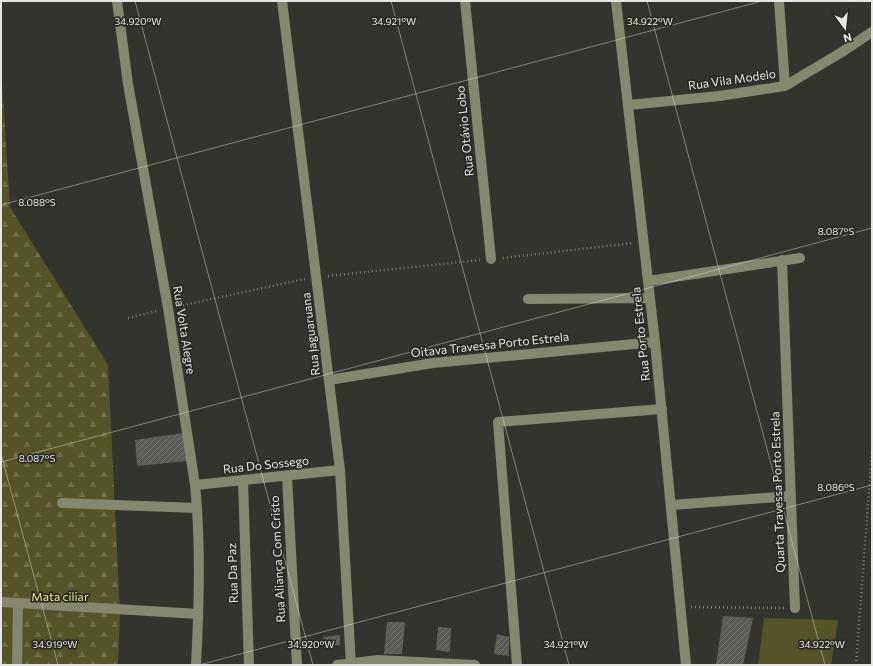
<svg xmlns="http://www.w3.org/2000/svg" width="873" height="666" font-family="Commissioner,sans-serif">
  <defs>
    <pattern id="forest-firs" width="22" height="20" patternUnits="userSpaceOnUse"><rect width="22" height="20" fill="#545428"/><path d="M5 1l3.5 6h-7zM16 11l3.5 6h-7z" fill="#6d6d47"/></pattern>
    <pattern id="building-hatch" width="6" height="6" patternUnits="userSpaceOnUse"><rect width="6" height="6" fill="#5b5b55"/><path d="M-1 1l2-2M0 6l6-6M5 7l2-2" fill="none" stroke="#73736d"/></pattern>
  </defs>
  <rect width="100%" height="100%" fill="#34342e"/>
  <path fill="#545428" d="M 764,618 L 838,620 L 831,665 L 758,665 Z"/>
  <path fill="url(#forest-firs)" d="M 1,68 L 10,207 L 108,365 L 120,612 L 118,665 L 1,665 Z"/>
  <path fill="url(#building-hatch)" d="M 183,433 L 187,461 L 137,466 L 135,440 Z
    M 723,616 L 753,618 L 743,665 L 716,665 Z
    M 387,622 L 405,622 L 402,654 L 384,654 Z
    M 438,627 L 451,628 L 450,652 L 436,650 Z
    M 497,634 L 509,637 L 509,656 L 494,654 Z
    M 340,635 L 340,645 L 324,647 L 323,637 Z"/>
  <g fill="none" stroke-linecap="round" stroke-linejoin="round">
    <path stroke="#7e7e78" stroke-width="2.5" stroke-dasharray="1 3" stroke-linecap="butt" d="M 503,258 L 633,243
      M 328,276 L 480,260
      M 179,306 L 305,279
      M 128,318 L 156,311
      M 691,607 L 784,608
      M 856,665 L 872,450"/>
    <path stroke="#86876f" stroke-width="10" d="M 117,1 L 128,84 L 168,308 L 195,485 C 201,545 199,606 196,665
      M 282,1 L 340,470 L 351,665
      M 465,1 L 491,259
      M 616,1 L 655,342 L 686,665
      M 779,1 L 785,86
      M 629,105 L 719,96 L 785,86 L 842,52 L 872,32
      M 782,260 L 795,608
      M 648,281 L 800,258
      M 528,299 L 650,298
      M 329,380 L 433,363 L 655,342
      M 287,476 L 297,665
      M 243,480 L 249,665
      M 195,485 L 340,470
      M 62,503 L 197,508
      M 672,505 L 791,496
      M 1,602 L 198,614
      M 17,665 L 18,603
      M 337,665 L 378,660 L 475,665
      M 517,665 L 498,422 L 662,409"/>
  </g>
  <path fill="none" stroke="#e6e6e2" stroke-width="1" stroke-opacity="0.45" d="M 135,1 L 313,665M 391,1 L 569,665M 647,1 L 825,665M 1,205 L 762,1M 1,454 L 58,665M 1,462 L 872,228M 199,665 L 872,485"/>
  <g text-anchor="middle" stroke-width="3.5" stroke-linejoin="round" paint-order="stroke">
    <g font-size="12" fill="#e6e6e2" stroke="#2a2a24">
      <text transform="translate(732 80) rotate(-8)" y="4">Rua Vila Modelo</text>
      <text transform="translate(465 131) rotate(-96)" y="4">Rua Otávio Lobo</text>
      <text transform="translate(184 330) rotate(81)" y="4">Rua Volta Alegre</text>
      <text transform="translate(311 334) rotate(-97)" y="4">Rua Jaguaruana</text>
      <text transform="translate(641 334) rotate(-96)" y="4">Rua Porto Estrela</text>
      <text transform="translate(490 345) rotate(-6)" y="4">Oitava Travessa Porto Estrela</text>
      <text transform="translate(266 465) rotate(-6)" y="4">Rua Do Sossego</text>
      <text transform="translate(778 492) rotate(-92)" y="4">Quarta Travessa Porto Estrela</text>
      <text transform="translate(278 559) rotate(-93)" y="4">Rua Aliança Com Cristo</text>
      <text transform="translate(233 573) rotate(-92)" y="4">Rua Da Paz</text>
    </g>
    <g font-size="12" fill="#e6e792" stroke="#2a2a24">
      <text x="60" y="601">Mata ciliar</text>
    </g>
  </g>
  <g font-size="10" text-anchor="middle" fill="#e6e6e2" stroke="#2a2a24" stroke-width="3.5" stroke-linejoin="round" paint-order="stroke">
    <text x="138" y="25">34.920°W</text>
    <text x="394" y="25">34.921°W</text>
    <text x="650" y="25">34.922°W</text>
    <text x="37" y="206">8.088°S</text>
    <text x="836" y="235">8.087°S</text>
    <text x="37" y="462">8.087°S</text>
    <text x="836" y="491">8.086°S</text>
    <text x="55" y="648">34.919°W</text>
    <text x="311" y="648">34.920°W</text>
    <text x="566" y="648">34.921°W</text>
    <text x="822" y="648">34.922°W</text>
  </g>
  <rect width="873" height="666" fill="none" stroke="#e6e6e2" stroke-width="4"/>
  <g transform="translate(845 28) rotate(165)" stroke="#2a2a24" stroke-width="3" paint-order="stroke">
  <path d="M0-3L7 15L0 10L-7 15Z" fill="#e6e6e2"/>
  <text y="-6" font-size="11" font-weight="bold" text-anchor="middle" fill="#e6e6e2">N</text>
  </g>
</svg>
